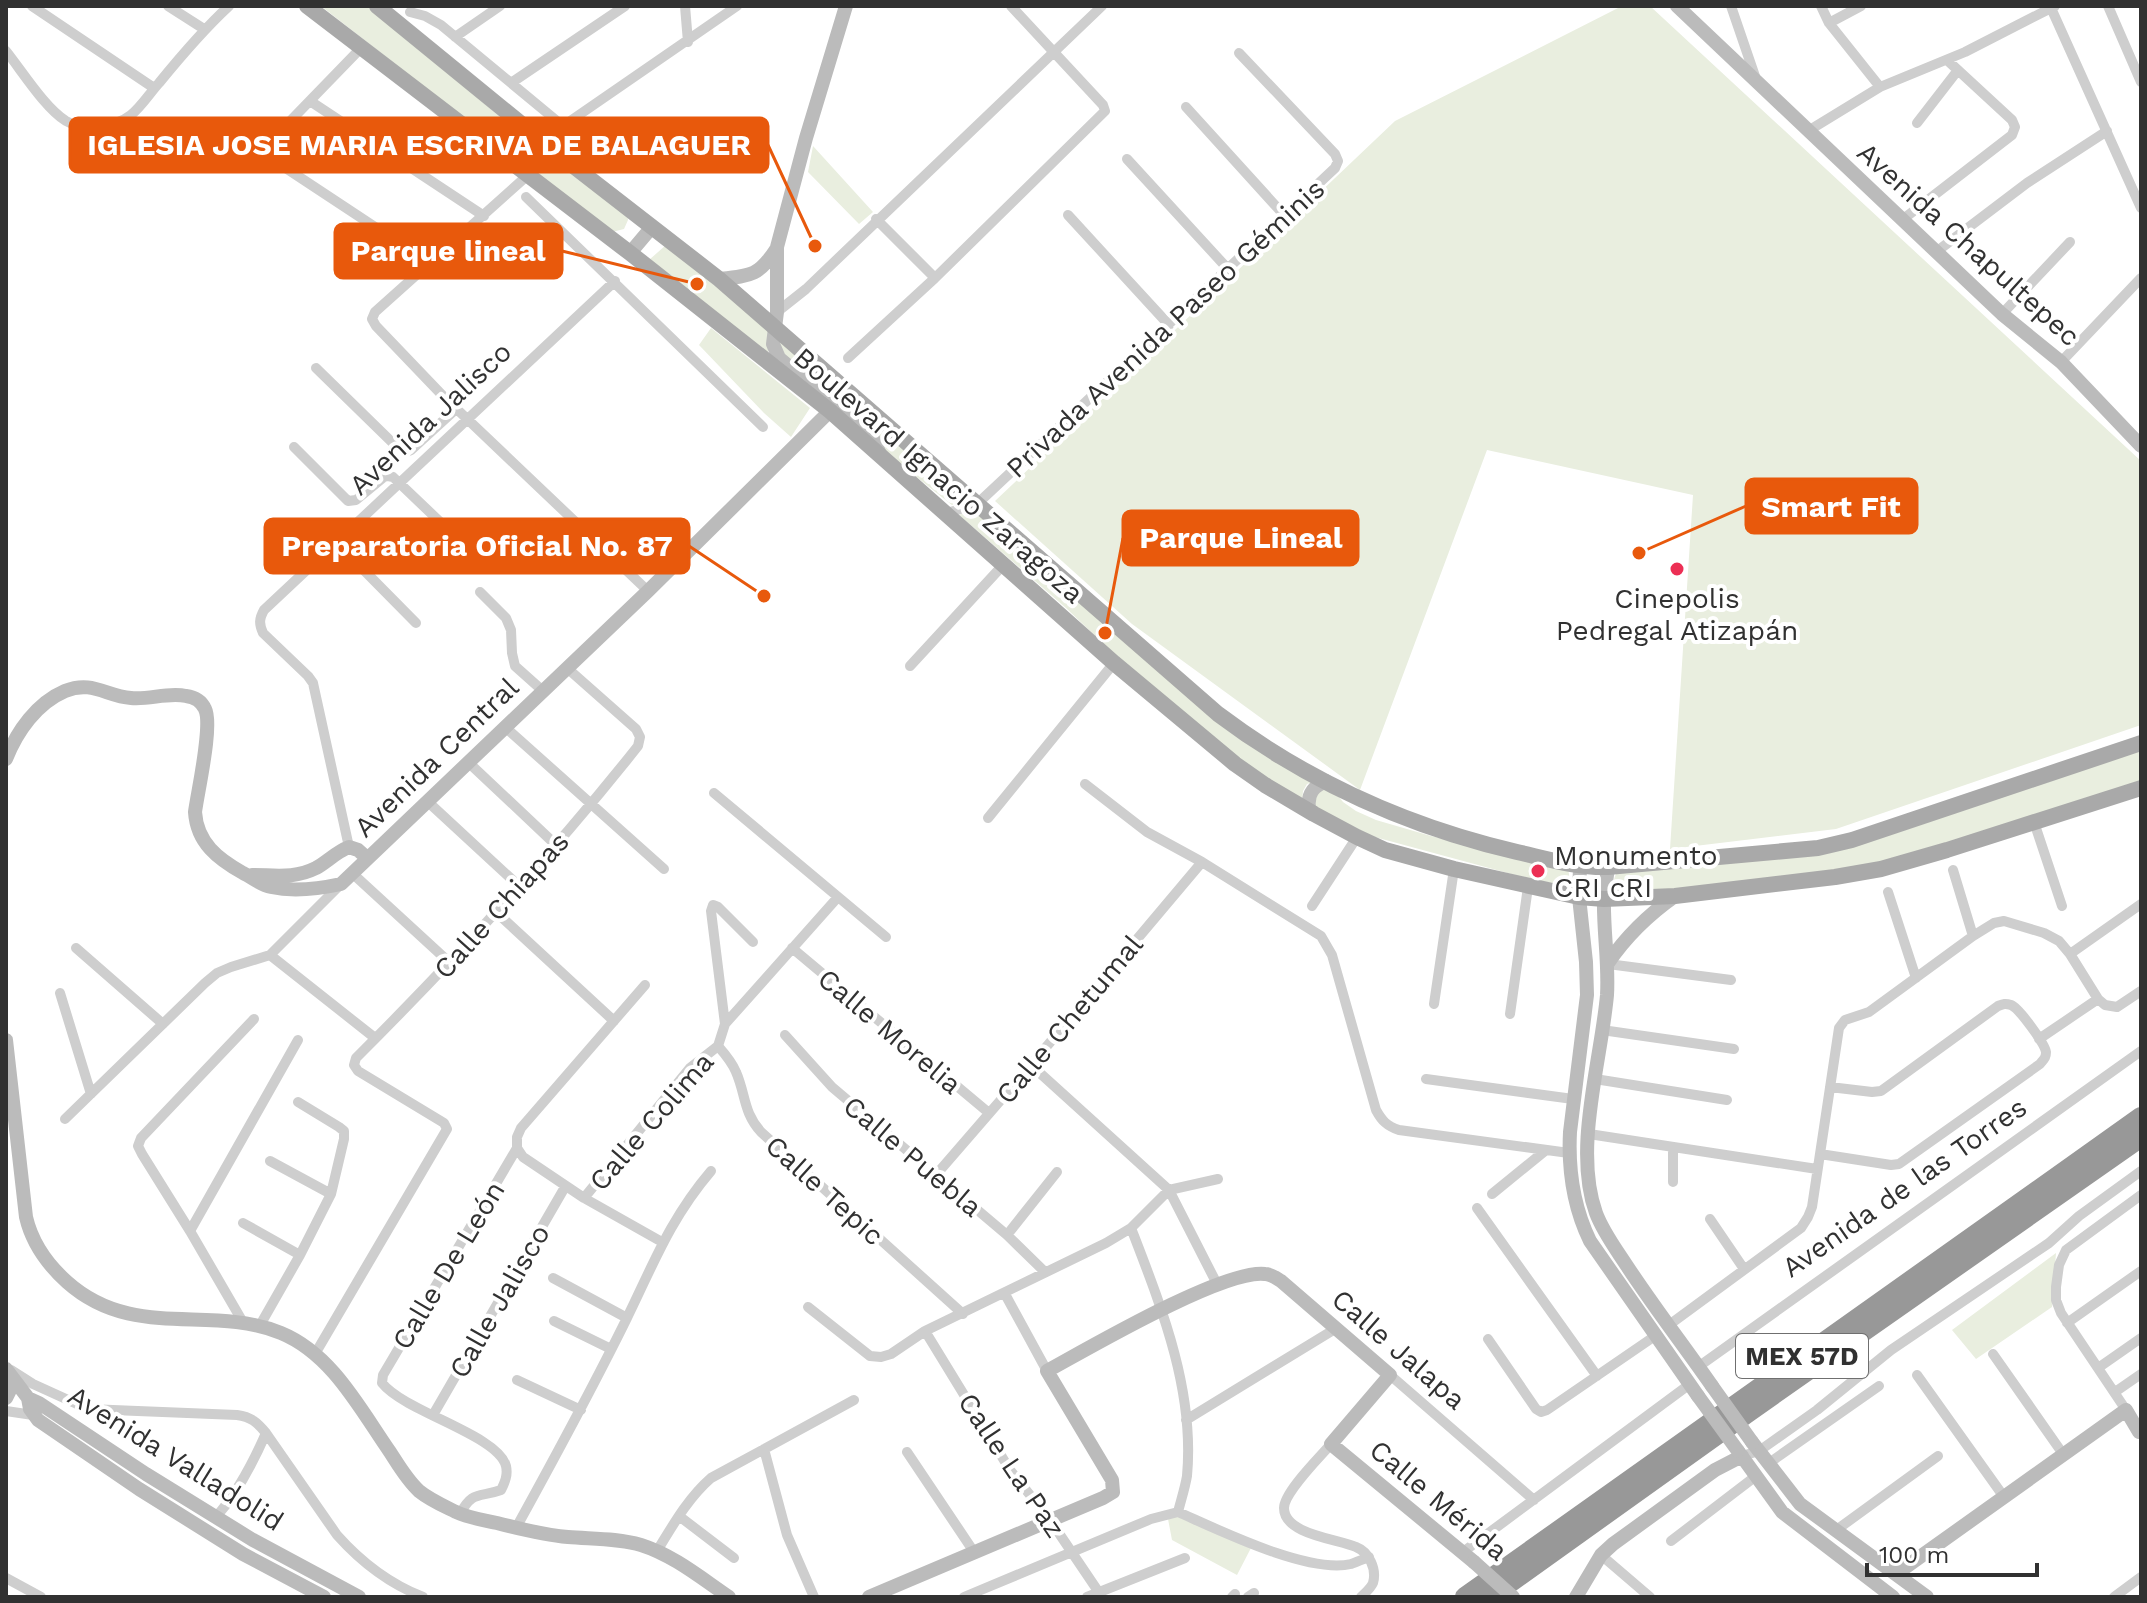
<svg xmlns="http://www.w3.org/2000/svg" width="2147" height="1603" font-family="'Work Sans',sans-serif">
  <rect width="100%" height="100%" fill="#fff"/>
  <path fill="#e9eedf" d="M 321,6 L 370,6 L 528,141 L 627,211 L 628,220 L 624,229 L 612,232 L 606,229 Z
    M 1622,6 L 1650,6 L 2141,461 L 2141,725 L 1836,829 L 1670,849 L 1693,495 L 1487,450 L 1360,790 L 1132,624 L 995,501 L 1395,121 Z
    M 813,146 L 873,212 L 859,224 L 808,172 Z
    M 666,245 L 769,329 L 768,354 L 649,260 Z
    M 711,328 L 810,408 L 791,437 L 764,413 L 699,345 Z
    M 781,336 L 969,501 L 952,505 L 905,468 L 784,358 L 778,346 Z
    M 977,507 L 1086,605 L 1318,780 L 1307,784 L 1303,791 L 1302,801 L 1251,768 L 1134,673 L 1066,608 L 959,515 Z
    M 2141,749 L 2141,783 L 1857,871 L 1624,895 C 1614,890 1611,883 1617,872 L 1773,859 Z
    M 1318,785 L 1336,793 L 1343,802 L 1356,811 L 1376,820 L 1431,836 L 1568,870 C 1571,878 1568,885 1559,887 L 1371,836 L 1312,805 Z
    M 2056,1253 L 2052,1307 L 1976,1359 L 1952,1330 Z
    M 1178,1515 L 1252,1546 L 1237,1575 L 1172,1540 L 1168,1519 Z"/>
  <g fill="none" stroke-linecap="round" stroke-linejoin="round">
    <path stroke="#cecece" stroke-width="10" d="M 32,6 L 154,88
      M 168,6 L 204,29
      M 685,6 L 688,42
      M 1731,6 L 1756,79
      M 1821,6 L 1829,23 L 1880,87
      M 2108,6 L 2141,82
      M 2051,8 L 2141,208
      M 410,12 L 425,16 L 441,25 L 563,126
      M 1829,23 L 1861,6
      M 455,37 L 500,6
      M 361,48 L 267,145 L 266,151 L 269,157 L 431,264
      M 6,51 C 22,71 45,108 66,121 C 83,131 116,127 131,115 C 141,107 150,93 159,83 C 181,56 203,30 229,6
      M 511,83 L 625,6
      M 310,101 L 484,216
      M 1186,107 L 1284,215
      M 1917,123 L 1958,70
      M 1808,131 L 1880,87 L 1965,52 L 2055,6
      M 543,142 L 563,126 L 737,6
      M 1127,159 L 1228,269
      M 528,175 L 375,312 L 372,319 L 376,326 L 443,396 L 648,591
      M 526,197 L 763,427
      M 1068,215 L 1169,325
      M 876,219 L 935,278
      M 1902,220 L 2012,135 L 2015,127 L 2012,120 L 1947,60
      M 1936,252 L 2027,183 L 2107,131
      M 777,312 L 806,289 L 1102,6
      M 2002,314 L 2070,242
      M 848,358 L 935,278 L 1105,111 L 1103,105 L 1011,6
      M 2061,362 L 2141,278
      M 316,368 L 401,451 L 406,452 L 411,450 L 456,409
      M 294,447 L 348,501 L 356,500 L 384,477 L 388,476 L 393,477 L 482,562
      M 947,513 L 977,504 L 1335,168 L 1338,161 L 1335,154 L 1239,53
      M 336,542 L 416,623
      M 480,592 L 506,618 L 511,630 L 512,653 L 515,666 L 543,691
      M 910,666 L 1004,564
      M 505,727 L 664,869
      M 468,762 L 556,845
      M 1085,784 L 1147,832 L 1202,862 L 1321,936 L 1332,955 L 1376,1110 C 1382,1121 1387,1126 1399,1130 L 1569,1153
      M 714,793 L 886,937
      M 427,801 L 519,886
      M 988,818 L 1114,663
      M 2034,822 L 2062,906
      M 349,847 L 313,683 L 308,676 L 263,633 C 259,624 259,619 264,610 L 615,281
      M 1953,870 L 1973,936
      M 352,873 L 450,963
      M 1888,892 L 1916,978
      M 1312,906 L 1357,837
      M 496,912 L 614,1021
      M 76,948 L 163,1024
      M 792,948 L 989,1113
      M 2070,954 L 2141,904
      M 270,955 L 375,1038
      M 1608,964 L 1731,980
      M 645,985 L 521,1128 L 517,1137 L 517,1148 L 523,1157 L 584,1198 L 662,1242
      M 60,993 L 91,1094
      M 1434,1004 L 1454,869
      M 1510,1014 L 1528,887
      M 725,1024 L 711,911 L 713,905 L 718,907 L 753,942
      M 1602,1030 L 1734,1049
      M 785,1035 L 832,1087 L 1007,1235 L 1045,1272
      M 2039,1039 L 2098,999
      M 718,1046 C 725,1054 732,1062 736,1072 C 746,1095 743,1112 761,1132 L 963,1314
      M 1031,1065 L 1169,1190 L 1217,1284
      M 1426,1079 L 1573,1099
      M 1595,1079 L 1727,1100
      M 65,1119 L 205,983 L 217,973 L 231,967 L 270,955 L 340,885
      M 1589,1134 L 1817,1169
      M 1820,1154 L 1891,1165 L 1899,1164 L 2040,1064 C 2044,1059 2046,1058 2046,1052 C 2045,1044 2019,1008 2011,1005 C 2005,1003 2003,1004 1998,1006 L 1881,1091 L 1872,1092 L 1830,1087
      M 270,1161 L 331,1194
      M 935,1176 L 1031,1065 L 1202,862
      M 1673,1182 L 1673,1147
      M 1492,1194 L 1546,1150
      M 584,1198 L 690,1068 L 718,1046 L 725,1024 L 838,897
      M 1477,1208 L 1597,1376
      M 1710,1219 L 1744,1269
      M 243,1223 L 300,1255
      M 1131,1228 C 1161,1306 1195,1390 1187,1476 C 1185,1488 1181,1500 1178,1512
      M 190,1231 L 298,1040
      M 1007,1235 L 1057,1172
      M 553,1278 L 627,1318
      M 1005,1294 L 1047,1371
      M 808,1307 L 870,1356 L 881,1357 L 891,1354 L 925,1331 L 1106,1243 L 1131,1228 L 1169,1190 L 1218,1179
      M 554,1321 L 611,1349
      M 2067,1323 L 2141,1271
      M 244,1324 L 190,1231 L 142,1154 L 138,1146 L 141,1138 L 254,1019
      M 1669,1325 L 1801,1228 L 1808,1217 L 1812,1207 L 1839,1028 L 1845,1020 L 1869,1012 L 1973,936 L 1994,923 L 2004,921 L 2044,933 L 2059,941 L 2070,954 L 2098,999 L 2105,1005 L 2117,1007 L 2141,991
      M 259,1327 L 300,1255 L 331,1194 L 344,1139 L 344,1131 L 339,1127 L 298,1102
      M 925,1331 L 1010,1470 L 1050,1520 L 1102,1597
      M 1488,1339 L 1536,1409 L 1541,1412 L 1547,1410 L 1655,1336
      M 315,1354 L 447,1129 L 444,1123 L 358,1071 L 354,1065 L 356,1058 C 455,959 551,856 638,746 L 640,737 L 636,729 L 567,668
      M 1993,1354 L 2063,1454
      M 1698,1367 L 2141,1051
      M 2098,1368 L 2141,1338
      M 11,1370 L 33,1384 L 88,1409 L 237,1415 C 251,1417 257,1422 266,1433 L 337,1535 C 361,1562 390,1584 423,1597
      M 1390,1375 L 1534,1500
      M 1917,1375 L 2004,1497
      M 517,1380 L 581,1410
      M 2115,1392 L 2141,1374
      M 2126,1410 L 2061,1313 L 2056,1300 L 2056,1287 L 2059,1265 L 2066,1250 L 2141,1195
      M 6,1411 L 33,1415
      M 433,1415 L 565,1187
      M 1186,1420 L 1335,1329
      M 1331,1444 C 1320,1457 1284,1492 1284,1508 C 1284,1535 1339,1539 1356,1547 C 1369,1552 1377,1569 1373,1583 C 1371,1588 1365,1593 1361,1597
      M 764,1449 L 787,1535 L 814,1597
      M 907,1452 L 974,1552
      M 1742,1456 L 1759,1451 L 1817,1410 L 1891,1350 L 2049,1243 L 2079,1216 L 2141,1171
      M 1769,1463 L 1879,1386
      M 1178,1512 C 1219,1530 1308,1574 1351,1564 C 1357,1562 1363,1559 1369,1557
      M 460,1514 C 473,1490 479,1498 501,1490 C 505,1482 508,1475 506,1466 C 498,1435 405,1412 382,1383 L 383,1375 L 517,1148
      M 679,1516 L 734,1558
      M 216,1517 C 238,1492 253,1463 266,1433
      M 516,1528 C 554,1459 591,1391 626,1320 C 653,1265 670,1219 711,1171
      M 1835,1531 L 1938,1456
      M 1671,1541 L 1756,1476
      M 657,1551 C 673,1525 688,1498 711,1478 L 854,1400
      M 1463,1552 L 1690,1384
      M 1601,1555 L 1650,1597
      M 6,1578 L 41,1597
      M 964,1597 L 1151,1519 L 1178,1512
      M 1087,1597 L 1185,1558
      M 1232,1597 L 1235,1594
      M 1248,1597 L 1254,1593
      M 2114,1597 L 2141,1577"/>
    <path stroke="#bbb" stroke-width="14" d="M 846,6 L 806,138 L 777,247 L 777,312 L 773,344 L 779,358 L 872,436 L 880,454
      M 1677,6 L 2002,314 L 2061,362 L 2141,446
      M 630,253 L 652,227
      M 719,279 C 751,276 759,276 777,248
      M 6,759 C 17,731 37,703 65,691 C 92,680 106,696 131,698 C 149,700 168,692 186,696 C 194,697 201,700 205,709 C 213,725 198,790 195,812 C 197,843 218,859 243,873 C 253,878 261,885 271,887 C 294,892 318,889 341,884 L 648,591 L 830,411
      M 1314,814 L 1309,808 C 1307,793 1314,786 1326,781
      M 1580,867 L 1579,897 L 1586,962 L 1587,995 L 1570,1132 C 1568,1171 1573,1206 1590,1241 L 1698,1396
      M 1608,867 C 1607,877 1605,887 1604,897 C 1603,930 1609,962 1607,995 C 1601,1062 1573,1149 1596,1213 C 1603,1232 1616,1249 1627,1266 C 1654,1307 1684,1346 1712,1386
      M 252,875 C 275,875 294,879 316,868 C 327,862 336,852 349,847 L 358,850 L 367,858
      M 1608,963 C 1627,935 1648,915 1675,896
      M 6,1040 L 26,1217 C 32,1243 47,1264 67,1282 C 133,1341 209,1304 281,1333 C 332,1354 360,1409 390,1452 C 399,1466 407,1480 419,1491 C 430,1500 444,1506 456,1512 C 469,1518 483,1520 497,1523 C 520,1529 544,1535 568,1537 C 592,1539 617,1538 641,1545 C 673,1555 701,1578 729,1597
      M 6,1369 L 28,1398 L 30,1409 L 38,1420 L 139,1489 L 243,1554 L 324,1597
      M 6,1398 L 10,1390 L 11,1377
      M 28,1398 L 39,1403 L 146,1474 L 253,1540 L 359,1597
      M 1752,1442 L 1800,1504 L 1927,1597
      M 1738,1451 L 1782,1512 L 1893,1597
      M 1896,1574 L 2126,1410 L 2139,1432 L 2141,1431
      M 869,1597 L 1103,1498 L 1113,1492 L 1112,1480 L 1047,1371 C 1089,1348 1224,1269 1265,1274 C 1271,1274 1276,1278 1281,1281 L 1390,1375 L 1331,1444 L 1474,1562
      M 1576,1597 L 1601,1555 L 1613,1544 L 1715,1470 L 1742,1456"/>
    <path stroke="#a9a9a9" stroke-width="16" d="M 307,6 L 630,253 L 830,411 L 1114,663 L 1235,764 L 1265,785 L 1314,814 L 1357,837 L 1385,850 L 1454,869 L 1579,897 L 1604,899 L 1675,896 L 1835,877 L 1881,869 L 1947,850 L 2141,788
      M 377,6 L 558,154 L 719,279 L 1218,714 C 1307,781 1409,827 1517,852 C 1548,859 1577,868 1608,867 L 1818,848 L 1852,840 L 2141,743"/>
    <path stroke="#989898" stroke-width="20" d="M 1465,1597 L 2141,1117
      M 1490,1597 L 1750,1411 L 2141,1137"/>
    <path stroke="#bbb" stroke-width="14" d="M 1712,1386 L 1752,1442
      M 1698,1396 L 1738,1451
      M 1474,1562 L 1513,1597"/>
  </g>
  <g fill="#ec2f54" stroke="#fff" stroke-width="3">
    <circle cx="1677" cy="569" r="8"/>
    <circle cx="1538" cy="871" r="8"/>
  </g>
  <g text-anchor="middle" stroke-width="8" stroke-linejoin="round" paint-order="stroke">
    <rect fill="#fff" stroke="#6f6f6f" stroke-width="2" x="1736" y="1334" width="132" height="44" rx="6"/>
    <g font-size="26" font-weight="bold" fill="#313131">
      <text x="1802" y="1365">MEX 57D</text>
    </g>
    <g font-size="28" fill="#313131" stroke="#fff">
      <text transform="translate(1969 244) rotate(42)" y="10">Avenida Chapultepec</text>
      <text transform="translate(1165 328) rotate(-43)" y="10">Privada Avenida Paseo Géminis</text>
      <text transform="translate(430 418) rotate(-43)" y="10">Avenida Jalisco</text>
      <text transform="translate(939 475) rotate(41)" y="10">Boulevard Ignacio Zaragoza</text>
      <text transform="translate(436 757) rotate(-44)" y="10">Avenida Central</text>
      <text transform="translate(501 905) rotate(-48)" y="10">Calle Chiapas</text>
      <text transform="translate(1069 1019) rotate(-50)" y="10">Calle Chetumal</text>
      <text transform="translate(890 1031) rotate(40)" y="10">Calle Morelia</text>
      <text transform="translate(651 1121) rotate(-49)" y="10">Calle Colima</text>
      <text transform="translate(913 1156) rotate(40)" y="10">Calle Puebla</text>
      <text transform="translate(1904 1187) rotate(-35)" y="10">Avenida de las Torres</text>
      <text transform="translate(825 1190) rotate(42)" y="10">Calle Tepic</text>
      <text transform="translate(448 1265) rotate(-59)" y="10">Calle De León</text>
      <text transform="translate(499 1301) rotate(-60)" y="10">Calle Jalisco</text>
      <text transform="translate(1399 1349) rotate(41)" y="10">Calle Jalapa</text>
      <text transform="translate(176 1458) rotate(32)" y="10">Avenida Valladolid</text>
      <text transform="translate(1012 1465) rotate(56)" y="10">Calle La Paz</text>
      <text transform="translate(1439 1500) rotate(40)" y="10">Calle Mérida</text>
    </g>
    <g font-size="28" fill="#313131" stroke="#fff">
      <text x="1677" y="608">Cinepolis<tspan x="1677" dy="32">Pedregal Atizapán</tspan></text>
      <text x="1554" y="865" text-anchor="start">Monumento<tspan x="1554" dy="32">CRI cRI</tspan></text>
    </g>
  </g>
  <path fill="none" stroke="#e8590c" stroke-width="3" d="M815 246L768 145M697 284L562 251M1639 553L1746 506M1105 633L1123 538M764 596L689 546"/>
  <g fill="#e8590c" stroke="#fff" stroke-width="3">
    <circle cx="815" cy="246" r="8"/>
    <circle cx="697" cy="284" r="8"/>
    <circle cx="1639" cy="553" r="8"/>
    <circle cx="1105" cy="633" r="8"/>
    <circle cx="764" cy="596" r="8"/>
  </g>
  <g fill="#e8590c" stroke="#e8590c" stroke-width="3">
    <rect x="70" y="118" width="698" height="54" rx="8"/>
    <rect x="335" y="224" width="227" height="54" rx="8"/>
    <rect x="1746" y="479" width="171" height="54" rx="8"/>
    <rect x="1123" y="511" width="235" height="54" rx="8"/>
    <rect x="265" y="519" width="424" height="54" rx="8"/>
  </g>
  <g font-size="30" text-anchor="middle" font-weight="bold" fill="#fff">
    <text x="419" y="155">IGLESIA JOSE MARIA ESCRIVA DE BALAGUER</text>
    <text x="448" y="261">Parque lineal</text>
    <text x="1831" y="517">Smart Fit</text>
    <text x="1241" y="548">Parque Lineal</text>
    <text x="477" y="556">Preparatoria Oficial No. 87</text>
  </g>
  <rect width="2147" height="1603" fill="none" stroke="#313131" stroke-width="16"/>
  <path d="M1867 1563v12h170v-12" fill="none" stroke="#313131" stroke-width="4"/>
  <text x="1879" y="1563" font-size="24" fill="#313131" stroke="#ffffff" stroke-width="6" paint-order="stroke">100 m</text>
</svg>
